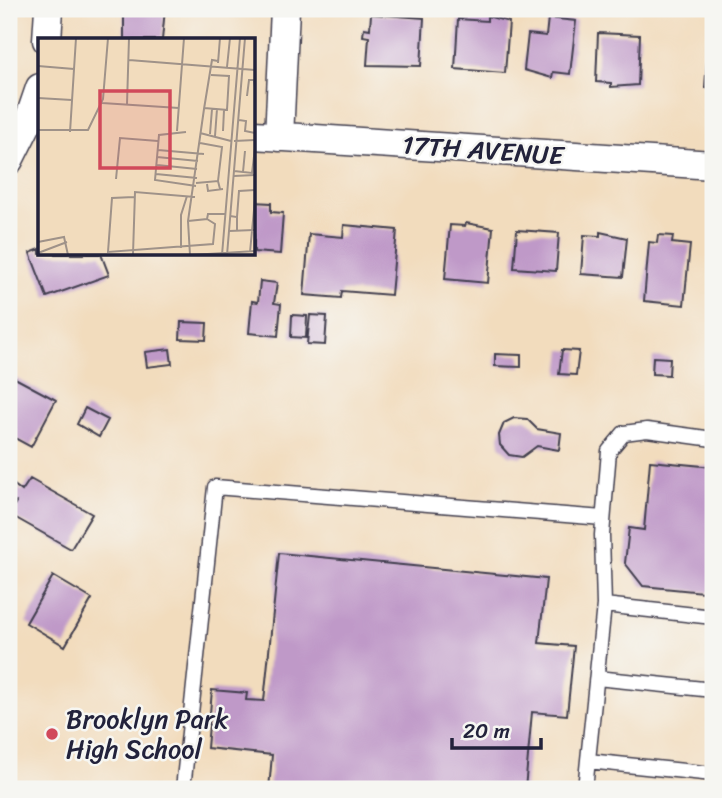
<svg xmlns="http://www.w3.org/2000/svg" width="722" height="798" font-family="Sriracha,sans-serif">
  <rect width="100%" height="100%" fill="#f6f6f2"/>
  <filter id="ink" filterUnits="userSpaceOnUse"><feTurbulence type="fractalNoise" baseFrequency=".0143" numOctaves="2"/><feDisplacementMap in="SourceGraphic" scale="14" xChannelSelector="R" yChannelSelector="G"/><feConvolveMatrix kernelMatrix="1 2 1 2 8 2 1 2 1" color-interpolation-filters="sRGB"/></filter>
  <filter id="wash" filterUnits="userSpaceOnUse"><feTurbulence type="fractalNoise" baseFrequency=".00686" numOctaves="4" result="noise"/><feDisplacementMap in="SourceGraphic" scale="28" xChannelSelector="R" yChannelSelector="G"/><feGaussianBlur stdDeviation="1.57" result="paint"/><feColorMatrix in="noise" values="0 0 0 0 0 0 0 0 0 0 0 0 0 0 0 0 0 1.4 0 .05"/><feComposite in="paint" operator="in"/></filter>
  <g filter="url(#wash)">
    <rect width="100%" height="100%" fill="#f2dcbd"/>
    <g id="blocks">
      <path fill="#bf99c8" d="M 124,9 L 165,9 L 162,40 L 124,40 Z
        M 371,14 L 424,18 L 421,66 L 367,65 L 369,37 L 363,36 L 364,28 L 370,29 Z
        M 487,16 L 509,22 L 505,73 L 455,69 L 458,19 L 487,21 Z
        M 548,18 L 576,21 L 570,74 L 553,72 L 552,78 L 524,70 L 528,34 L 546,36 Z
        M 710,20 L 713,20 L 713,89 L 705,88 Z
        M 598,33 L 640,35 L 638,85 L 611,87 L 611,83 L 596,82 Z
        M 254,202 L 271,203 L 271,212 L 283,213 L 280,254 L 254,252 Z
        M 466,223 L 493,228 L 488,283 L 445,279 L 450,225 L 465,226 Z
        M 344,225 L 397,230 L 391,295 L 342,291 L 341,298 L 304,295 L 309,234 L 343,237 Z
        M 517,230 L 559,233 L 556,271 L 514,268 Z
        M 600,232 L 627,238 L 623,277 L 581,274 L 584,235 L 600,236 Z
        M 658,235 L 673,236 L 672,243 L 690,245 L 684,305 L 644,301 L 649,242 L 657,243 Z
        M 40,249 L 40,254 L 101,254 L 109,275 L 47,297 L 30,253 Z
        M 260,281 L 277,283 L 274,303 L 281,304 L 278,336 L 249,333 L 252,301 L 258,302 Z
        M 292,315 L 307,316 L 306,338 L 291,337 Z
        M 310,315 L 327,316 L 325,345 L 307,344 Z
        M 181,322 L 207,323 L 206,340 L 180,339 Z
        M 170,349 L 172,364 L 147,367 L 145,352 Z
        M 562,350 L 579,351 L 576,375 L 559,374 Z
        M 495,354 L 521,355 L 521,367 L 495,366 Z
        M 653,357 L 670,358 L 669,375 L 652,374 Z
        M 13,377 L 56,400 L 31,447 L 9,435 L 9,385 Z
        M 85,408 L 108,420 L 99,437 L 77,424 Z
        M 514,418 L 527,419 L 537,429 L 561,433 L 559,450 L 537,446 L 522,457 L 509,455 L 500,445 L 499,435 L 504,423 Z
        M 650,461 L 713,467 L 713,593 L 643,586 L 625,563 L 629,528 L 644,530 Z
        M 30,479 L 92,514 L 71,549 L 9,514 L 16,502 L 9,497 L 9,481 L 22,491 Z
        M 279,553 L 546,579 L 539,643 L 574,646 L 567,715 L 532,712 L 525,789 L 269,789 L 272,755 L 207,748 L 212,690 L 247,693 L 246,700 L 264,701 Z
        M 53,576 L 92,599 L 65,646 L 26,623 Z"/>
    </g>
  </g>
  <g filter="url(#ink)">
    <use href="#blocks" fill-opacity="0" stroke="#413e4e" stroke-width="2"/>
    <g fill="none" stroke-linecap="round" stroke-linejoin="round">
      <defs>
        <path id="service" d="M 604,605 L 713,617
          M 597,678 L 713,690
          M 588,761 L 713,774
          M 183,789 L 215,487 L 603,518
          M 585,789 L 604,605 L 602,535 L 609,451 L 624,433 L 647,430 L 713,439"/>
        <path id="minor" d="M 47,40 L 49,9
          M 254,135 L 713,165
          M 279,137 L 285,9
          M 9,160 L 29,120 L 40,88"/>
      </defs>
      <use href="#service" stroke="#413e4e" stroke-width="17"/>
      <use href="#minor" stroke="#413e4e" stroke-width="31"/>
      <use href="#service" stroke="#fff" stroke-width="14"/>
      <use href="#minor" stroke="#fff" stroke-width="28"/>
    </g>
  </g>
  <circle fill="#d1495b" stroke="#f6f6f2" stroke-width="2.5" cx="52" cy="734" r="7"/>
  <g text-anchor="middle" stroke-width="5" stroke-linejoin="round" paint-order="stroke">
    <g font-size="26" fill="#22223b" stroke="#f6f6f2">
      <text transform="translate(483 150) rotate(4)" y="9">17TH AVENUE</text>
    </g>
    <g font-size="26" fill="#22223b" stroke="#f6f6f2" text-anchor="start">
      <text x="66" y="728">Brooklyn Park<tspan x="66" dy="30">High School</tspan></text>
    </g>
  </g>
  <g transform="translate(38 38)">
    <rect width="217" height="217" fill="#f2dcbd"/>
    <path fill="none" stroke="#9f9289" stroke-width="2" d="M 91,22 L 217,32M 180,25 L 182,0M 0,28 L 36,31M 189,29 L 192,0M 173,37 L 191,38 L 189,72M 209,58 L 211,42 L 216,42 L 217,49M 0,60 L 34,62M 64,65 L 141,70M 89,66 L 91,0M 166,70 L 190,72M 201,82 L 208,83 L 207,93 L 217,95M 0,92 L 50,92 L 65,61 L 70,0M 139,93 L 146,0M 185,93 L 186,72M 32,94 L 38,0M 148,94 L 121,97 L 117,142 L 158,148M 162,95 L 193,103M 172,96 L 174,71M 177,98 L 179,71M 196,103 L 217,102M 162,105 L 184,109 L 180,143M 120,112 L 166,116M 119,119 L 160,123M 119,127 L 159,131M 196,133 L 214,135 L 217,110M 205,134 L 207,113M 118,136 L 159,140M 196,138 L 217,137M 78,141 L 82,100 L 120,103M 158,145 L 180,143 L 182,151M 169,146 L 170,153 L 185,151M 96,159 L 74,160 L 70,214 L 175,206 L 177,186 L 169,181M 192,178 L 199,179 L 199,193M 199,179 L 201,153 L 217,152M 150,183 L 169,181 L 170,176 L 188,176M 191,193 L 216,192M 0,204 L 26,199 L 30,217M 143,210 L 143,177 L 149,158M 212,214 L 217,161M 0,215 L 29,204M 95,216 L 97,154 L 157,159M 152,217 L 150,183 L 166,71 L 174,22 L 180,23M 154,217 L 217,213M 184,217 L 202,0M 189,217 L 207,0"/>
    <path fill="#d1495b" fill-opacity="0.15" stroke="#d1495b" stroke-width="3.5" d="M 62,53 L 132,53 L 132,130 L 62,130 Z"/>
    <rect width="217" height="217" fill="none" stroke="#22223b" stroke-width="3.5"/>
  </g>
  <rect width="722" height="798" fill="none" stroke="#f6f6f2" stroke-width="35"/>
  <path d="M452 738v10h89v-10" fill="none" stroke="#22223b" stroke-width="3.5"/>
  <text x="463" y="738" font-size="21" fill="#22223b" stroke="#f6f6f2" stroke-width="5" paint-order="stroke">20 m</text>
</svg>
